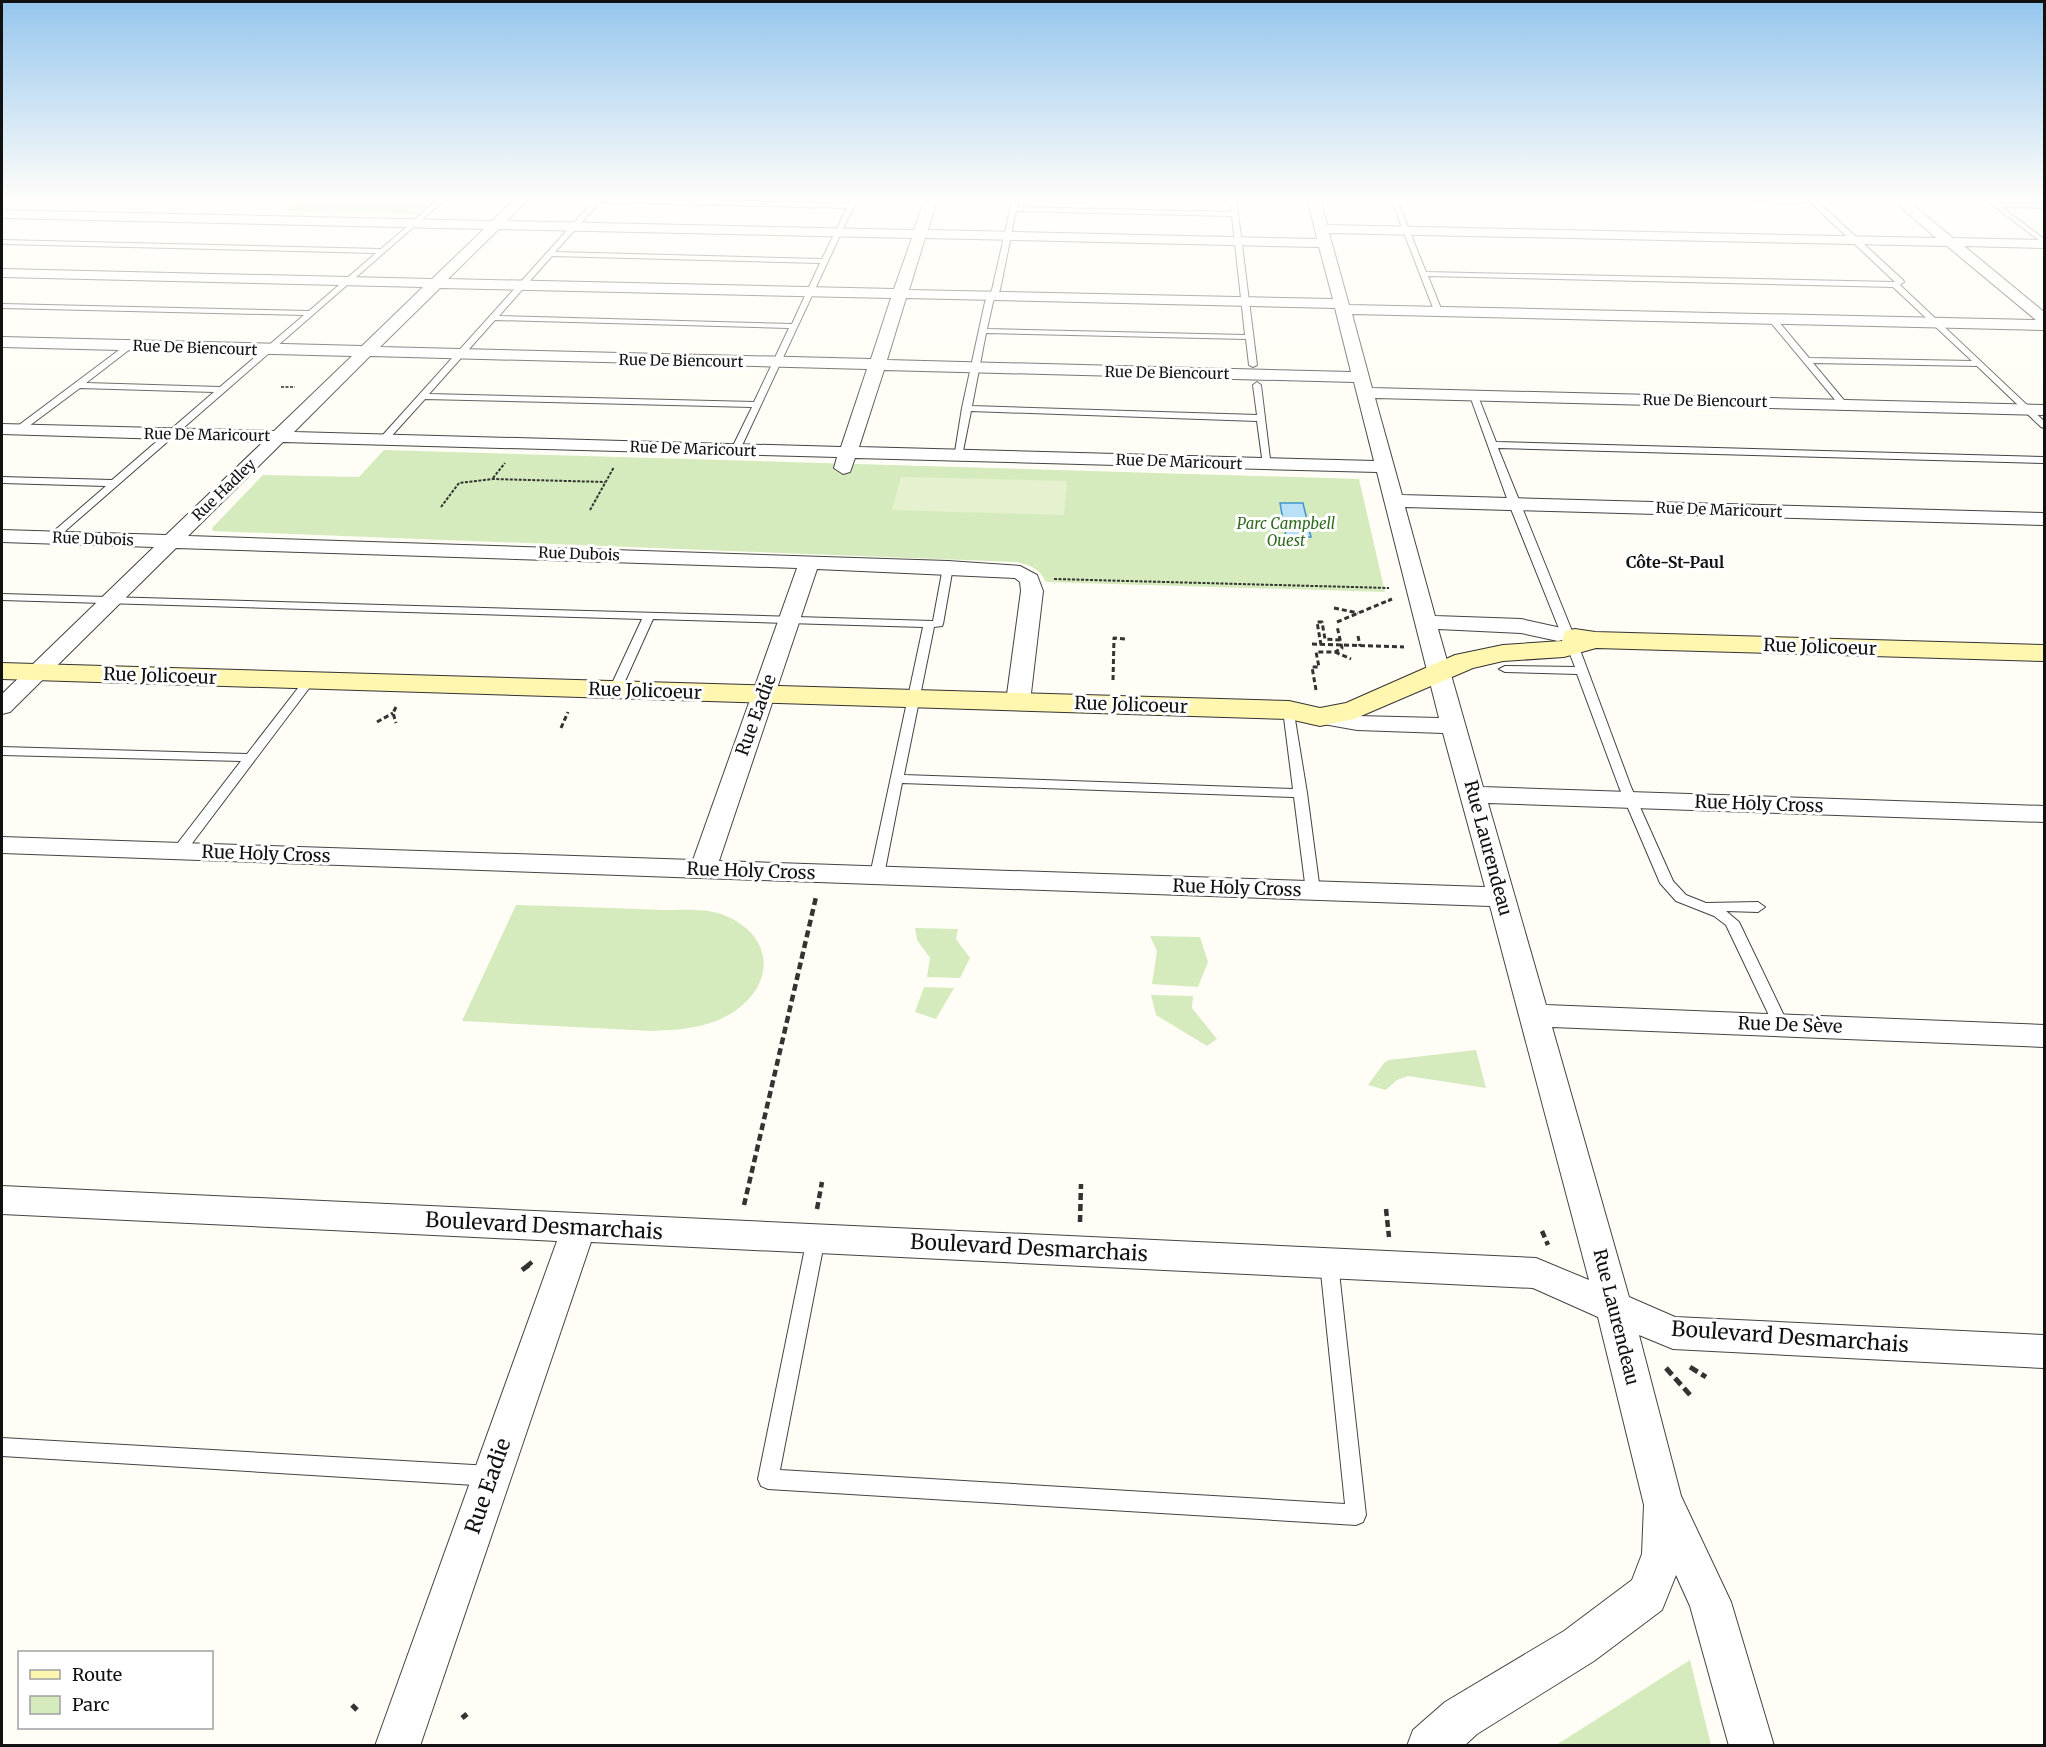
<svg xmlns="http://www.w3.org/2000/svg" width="2046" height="1747" font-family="Merriweather,serif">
  <rect width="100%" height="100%" fill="#fffdf5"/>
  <path fill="#d5ebbd" d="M 306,197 L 441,197 L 420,215 L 285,212 Z
    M 384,450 L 1359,479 L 1385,592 L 1046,582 C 1039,568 1031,566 1017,562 L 213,531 L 212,528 L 263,475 L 359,477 Z
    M 516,905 C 564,906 613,908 662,910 C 680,910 704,908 721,914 C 771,932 779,980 735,1011 C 710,1028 680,1030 651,1031 L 462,1021 Z
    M 915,928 L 958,929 L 956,939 L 970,958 L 960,978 L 927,977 L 930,958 L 917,940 Z
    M 1150,936 L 1200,937 L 1208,962 L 1198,987 L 1152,984 L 1157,951 Z
    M 924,987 L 954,988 L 936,1019 L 915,1012 Z
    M 1151,995 L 1193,996 L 1192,1008 L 1217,1039 L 1207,1046 L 1156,1015 Z
    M 1476,1050 L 1486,1088 L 1408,1076 L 1397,1080 L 1386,1090 L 1368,1085 L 1384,1063 L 1389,1060 Z
    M 1690,1660 L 1711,1745 L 1556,1745 Z"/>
  <path fill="#e6f2cf" d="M 901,477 L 1067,481 L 1064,515 L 892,510 Z"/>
  <path fill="#b9e0f7" stroke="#3f96cf" stroke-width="1.5" d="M 1280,503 L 1303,503 L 1311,537 L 1286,537 Z"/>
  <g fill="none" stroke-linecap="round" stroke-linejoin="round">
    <defs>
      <path id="lane" d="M 441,197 L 448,197 L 56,539 L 48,539 L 47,537 L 106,486 L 2,483 L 2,477 L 112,480 L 214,392 L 80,388 L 21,432 L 15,432 L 15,428 L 127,344 L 134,346 L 86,383 L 220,387 L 304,315 L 2,308 L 2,304 L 309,311 L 376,253 L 2,244 L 2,240 L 381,249 Z
        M 597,197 L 848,204 L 852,197 L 858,197 L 739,452 L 731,450 L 752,407 L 425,399 L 387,441 L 381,441 L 381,437 ZM 600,202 L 847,208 L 822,259 L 555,252 ZM 552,256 L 820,263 L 792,324 L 499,316 ZM 495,320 L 789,328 L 754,402 L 429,394 Z
        M 1013,197 L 1019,197 L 1017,207 L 1231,212 L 1230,197 L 1236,197 L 1257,365 L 1253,367 L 1249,365 L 1246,339 L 986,333 L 972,406 L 1257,415 L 1253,385 L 1257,382 L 1261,385 L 1271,467 L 1263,465 L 1257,421 L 971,411 L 962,456 L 954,458 L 962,408 L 985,302 L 992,290 ZM 1016,211 L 1232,216 L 1245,335 L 987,329 L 993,302 L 1000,290 Z
        M 1390,197 L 1396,197 L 1426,272 L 1895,282 L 1811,203 L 1574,197 L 1805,200 L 1801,197 L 1810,197 L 1819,203 L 1903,280 L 1904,282 L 1900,285 L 2044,421 L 2044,428 L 2041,427 L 1977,366 L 1813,363 L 1848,405 L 1841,407 L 1767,318 L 1774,316 L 1809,358 L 1972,361 L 1893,287 L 1428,276 L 1442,311 L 1435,313 Z
        M 1982,197 L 1990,197 L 1997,203 L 2044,204 L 2044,208 L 2002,207 L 2044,239 L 2044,244 Z
        M 1471,394 L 1478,396 L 1496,442 L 2044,457 L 2044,463 L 1498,448 L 1574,636 L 1568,639 L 1562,636 L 1509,504 L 1470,396 Z
        M 948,564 L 953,567 L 943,624 L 942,626 L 934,627 L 904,775 L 1293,789 L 1283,710 L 1285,707 L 1293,707 L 1307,793 L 1320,891 L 1318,894 L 1313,896 L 1306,891 L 1294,797 L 902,783 L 884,875 L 882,878 L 872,878 L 870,875 L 923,627 L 653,619 L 621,690 L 615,693 L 609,690 L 642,619 L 2,600 L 2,594 L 933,621 L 943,567 Z
        M 1573,644 L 1579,647 L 1631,787 L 1673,881 L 1686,895 L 1706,903 L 1758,902 L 1765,907 L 1758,912 L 1726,911 L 1739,922 L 1788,1024 L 1785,1028 L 1775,1028 L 1726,925 L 1714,916 L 1676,901 L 1660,883 L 1619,787 L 1577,674 L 1505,672 L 1499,669 L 1505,666 L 1575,667 L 1567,647 Z
        M 309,678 L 315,681 L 313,683 L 184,854 L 174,854 L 172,851 L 174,848 L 241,761 L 2,755 L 2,747 L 247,754 L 305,679 Z
        M 816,1231 L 822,1233 L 825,1238 L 780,1470 L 1345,1504 L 1320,1263 L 1323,1258 L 1329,1255 L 1335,1258 L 1338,1263 L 1366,1515 L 1363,1522 L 1356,1525 L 768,1489 L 761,1486 L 758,1479 L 807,1238 L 810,1233 Z
        M 2,1438 L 491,1466 L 498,1469 L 501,1476 L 498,1483 L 491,1486 L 2,1456 Z"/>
      <path id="street" d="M 516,197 L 530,197 L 507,221 L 914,230 L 925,197 L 938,197 L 928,230 L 1317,239 L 1307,197 L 1320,197 L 1327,225 L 1936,238 L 1889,197 L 1903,197 L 1953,238 L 2044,240 L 2044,248 L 1964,246 L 2044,312 L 2044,330 L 1352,314 L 1372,388 L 2044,405 L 2044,415 L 1375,398 L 1402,495 L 2044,513 L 2044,525 L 1405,507 L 1435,616 L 1521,619 L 1566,629 L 1569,634 L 1566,639 L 1558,641 L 1521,633 L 1438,629 L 1483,787 L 2044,806 L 2044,822 L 1488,803 L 1546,1005 L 2044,1025 L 2044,1047 L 1552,1027 L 1629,1297 L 1675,1317 L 2044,1335 L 2044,1368 L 1673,1349 L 1639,1335 L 1681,1496 L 1731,1602 L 1774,1746 L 1729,1746 L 1690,1606 L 1676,1575 L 1662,1610 L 1594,1661 L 1477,1734 L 1464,1746 L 1407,1746 L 1413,1730 L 1445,1702 L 1564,1631 L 1632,1580 L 1642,1554 L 1644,1505 L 1598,1317 L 1533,1288 L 591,1242 L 420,1746 L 375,1746 L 557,1241 L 2,1214 L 2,1186 L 1536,1258 L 1589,1280 L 1490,906 L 2,853 L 2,837 L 693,860 L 797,568 L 176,548 L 10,712 L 2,714 L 2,694 L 154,547 L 2,542 L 2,530 L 166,535 L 263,442 L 2,434 L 2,424 L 274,431 L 352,356 L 2,347 L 2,337 L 362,346 L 423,287 L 2,277 L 2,269 L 432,279 L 484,229 L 2,218 L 2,210 L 492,221 ZM 499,229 L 912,238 L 894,289 L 448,279 ZM 1329,233 L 1947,246 L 2036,320 L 1349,305 ZM 925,238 L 1319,247 L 1333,299 L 909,290 ZM 440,288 L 891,298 L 871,359 L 380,347 ZM 906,298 L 1335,308 L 1351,372 L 887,360 ZM 370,356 L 867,369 L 841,447 L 294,432 ZM 884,370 L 1354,382 L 1374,461 L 859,447 ZM 283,442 L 837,457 L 834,468 L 843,474 L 850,472 L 855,458 L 1377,472 L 1439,718 L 1357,716 L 1320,710 L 1312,712 L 1308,717 L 1312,722 L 1357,730 L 1443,733 L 1485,887 L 719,861 L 817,569 L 1015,578 L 1020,582 L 1021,591 L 1006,702 L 1010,707 L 1026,707 L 1030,702 L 1043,591 L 1037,575 L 1020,566 L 948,561 L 188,536 Z"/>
      <path id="secondary" d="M 1575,629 L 1595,632 L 2044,645 L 2044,661 L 1596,648 L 1564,657 L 1503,661 L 1473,668 L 1354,719 L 1320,726 L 1289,719 L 2,679 L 2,663 L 1289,701 L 1320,708 L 1346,703 L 1455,655 L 1503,645 L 1562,641 L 1565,631 Z"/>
    </defs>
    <use href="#lane" stroke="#444" stroke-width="2"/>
    <use href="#street" stroke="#444" stroke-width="2"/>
    <use href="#secondary" stroke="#333" stroke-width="2"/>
    <path stroke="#333" stroke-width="2" stroke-dasharray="3 1.5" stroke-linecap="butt" d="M 350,197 L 356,197
      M 281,387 L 295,387
      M 493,478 L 505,463
      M 441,507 L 459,483 L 493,479 L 605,482
      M 590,510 L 614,467
      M 1054,579 L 1389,588
      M 1388,601 L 1392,599"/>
    <path stroke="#333" stroke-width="3" stroke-dasharray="5 3" stroke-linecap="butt" d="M 1334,608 L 1358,613
      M 1337,622 L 1392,599
      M 1358,636 L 1360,646
      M 1312,644 L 1404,647
      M 1321,645 L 1317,622 L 1322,622 L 1325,639 L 1340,640
      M 1335,652 L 1351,659
      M 1113,680 L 1114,638 L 1125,639
      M 1316,690 L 1312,667 L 1319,667 L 1316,652 L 1335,652 L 1342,648 L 1337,626
      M 396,707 L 393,713 L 396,723
      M 377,722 L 393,713
      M 561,728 L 568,712"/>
    <path stroke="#333" stroke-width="4.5" stroke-dasharray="7 4" stroke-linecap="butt" d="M 744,1205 L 816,897
      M 817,1209 L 822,1182
      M 1386,1209 L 1389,1237
      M 1080,1222 L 1081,1184
      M 1542,1231 L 1548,1245
      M 527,1266 L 532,1262"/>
    <path stroke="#333" stroke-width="5" stroke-dasharray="9 4.5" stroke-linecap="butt" d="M 522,1270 L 529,1265
      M 1690,1367 L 1706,1377
      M 1666,1368 L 1691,1396
      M 352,1705 L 357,1710
      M 462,1718 L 467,1714"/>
    <use href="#lane" fill="#fff" fill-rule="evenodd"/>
    <use href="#street" fill="#fff" fill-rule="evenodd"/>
    <use href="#secondary" fill="#fff6b0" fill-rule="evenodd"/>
  </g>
  <linearGradient id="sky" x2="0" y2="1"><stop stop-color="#95c6ee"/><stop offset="0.45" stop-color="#fffefa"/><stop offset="1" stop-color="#fffefa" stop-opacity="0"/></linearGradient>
  <rect width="2046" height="442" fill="url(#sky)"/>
  <g text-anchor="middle" stroke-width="6" stroke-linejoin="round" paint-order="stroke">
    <g font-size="15" fill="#111" stroke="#fff">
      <text transform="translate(195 348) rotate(2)" y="5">Rue De Biencourt</text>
      <text transform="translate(681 361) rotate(1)" y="5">Rue De Biencourt</text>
      <text transform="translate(1167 373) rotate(1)" y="5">Rue De Biencourt</text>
      <text transform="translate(1705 401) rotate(1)" y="5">Rue De Biencourt</text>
      <text transform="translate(207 435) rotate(1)" y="5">Rue De Maricourt</text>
      <text transform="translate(693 449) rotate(2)" y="5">Rue De Maricourt</text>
      <text transform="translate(1179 462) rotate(2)" y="5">Rue De Maricourt</text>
      <text transform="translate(224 490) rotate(-44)" y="5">Rue Hadley</text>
      <text transform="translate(1719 510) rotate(2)" y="5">Rue De Maricourt</text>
      <text transform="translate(93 539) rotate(2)" y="5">Rue Dubois</text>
      <text transform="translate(579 554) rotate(2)" y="5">Rue Dubois</text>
    </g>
    <g font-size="15" font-style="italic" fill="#2f6b1f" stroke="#fff">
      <text x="1286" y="529">Parc Campbell<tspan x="1286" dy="17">Ouest</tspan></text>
    </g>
    <g font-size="16" font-weight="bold" fill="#111" stroke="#fff">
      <text x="1675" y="568">Côte-St-Paul</text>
    </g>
    <g font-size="18" fill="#111" stroke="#fff">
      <text transform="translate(1820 647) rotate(2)" y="6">Rue Jolicoeur</text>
      <text transform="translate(160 676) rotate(2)" y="6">Rue Jolicoeur</text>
      <text transform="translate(645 691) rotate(2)" y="6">Rue Jolicoeur</text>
      <text transform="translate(1131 705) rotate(2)" y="6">Rue Jolicoeur</text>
      <text transform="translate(756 715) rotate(-70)" y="6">Rue Eadie</text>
      <text transform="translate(1759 804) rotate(2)" y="6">Rue Holy Cross</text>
      <text transform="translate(1488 848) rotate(75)" y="6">Rue Laurendeau</text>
      <text transform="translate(266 854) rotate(2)" y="6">Rue Holy Cross</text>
      <text transform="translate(751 871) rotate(2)" y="6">Rue Holy Cross</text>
      <text transform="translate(1237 888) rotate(2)" y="6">Rue Holy Cross</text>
      <text transform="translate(1790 1025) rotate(2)" y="6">Rue De Sève</text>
      <text transform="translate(1616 1317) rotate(76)" y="6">Rue Laurendeau</text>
    </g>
    <g font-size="21" fill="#111" stroke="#fff">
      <text transform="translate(544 1226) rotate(3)" y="7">Boulevard Desmarchais</text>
      <text transform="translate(1029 1248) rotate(3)" y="7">Boulevard Desmarchais</text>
      <text transform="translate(1790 1337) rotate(4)" y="7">Boulevard Desmarchais</text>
      <text transform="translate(488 1486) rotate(-71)" y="7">Rue Eadie</text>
    </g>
  </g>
  <rect width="2046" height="1747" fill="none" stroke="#111111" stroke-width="6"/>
  <rect x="18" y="1651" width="195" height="78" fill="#ffffff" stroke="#a0a0a0" stroke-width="1.5"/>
  <rect x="30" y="1670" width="30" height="9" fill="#fff6b0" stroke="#a0a0a0" stroke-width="1.5"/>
  <text x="72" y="1681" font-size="18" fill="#111111">Route</text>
  <rect x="30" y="1696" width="30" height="18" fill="#d5ebbd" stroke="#a0a0a0" stroke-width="1.5"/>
  <text x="72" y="1711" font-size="18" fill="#111111">Parc</text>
</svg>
